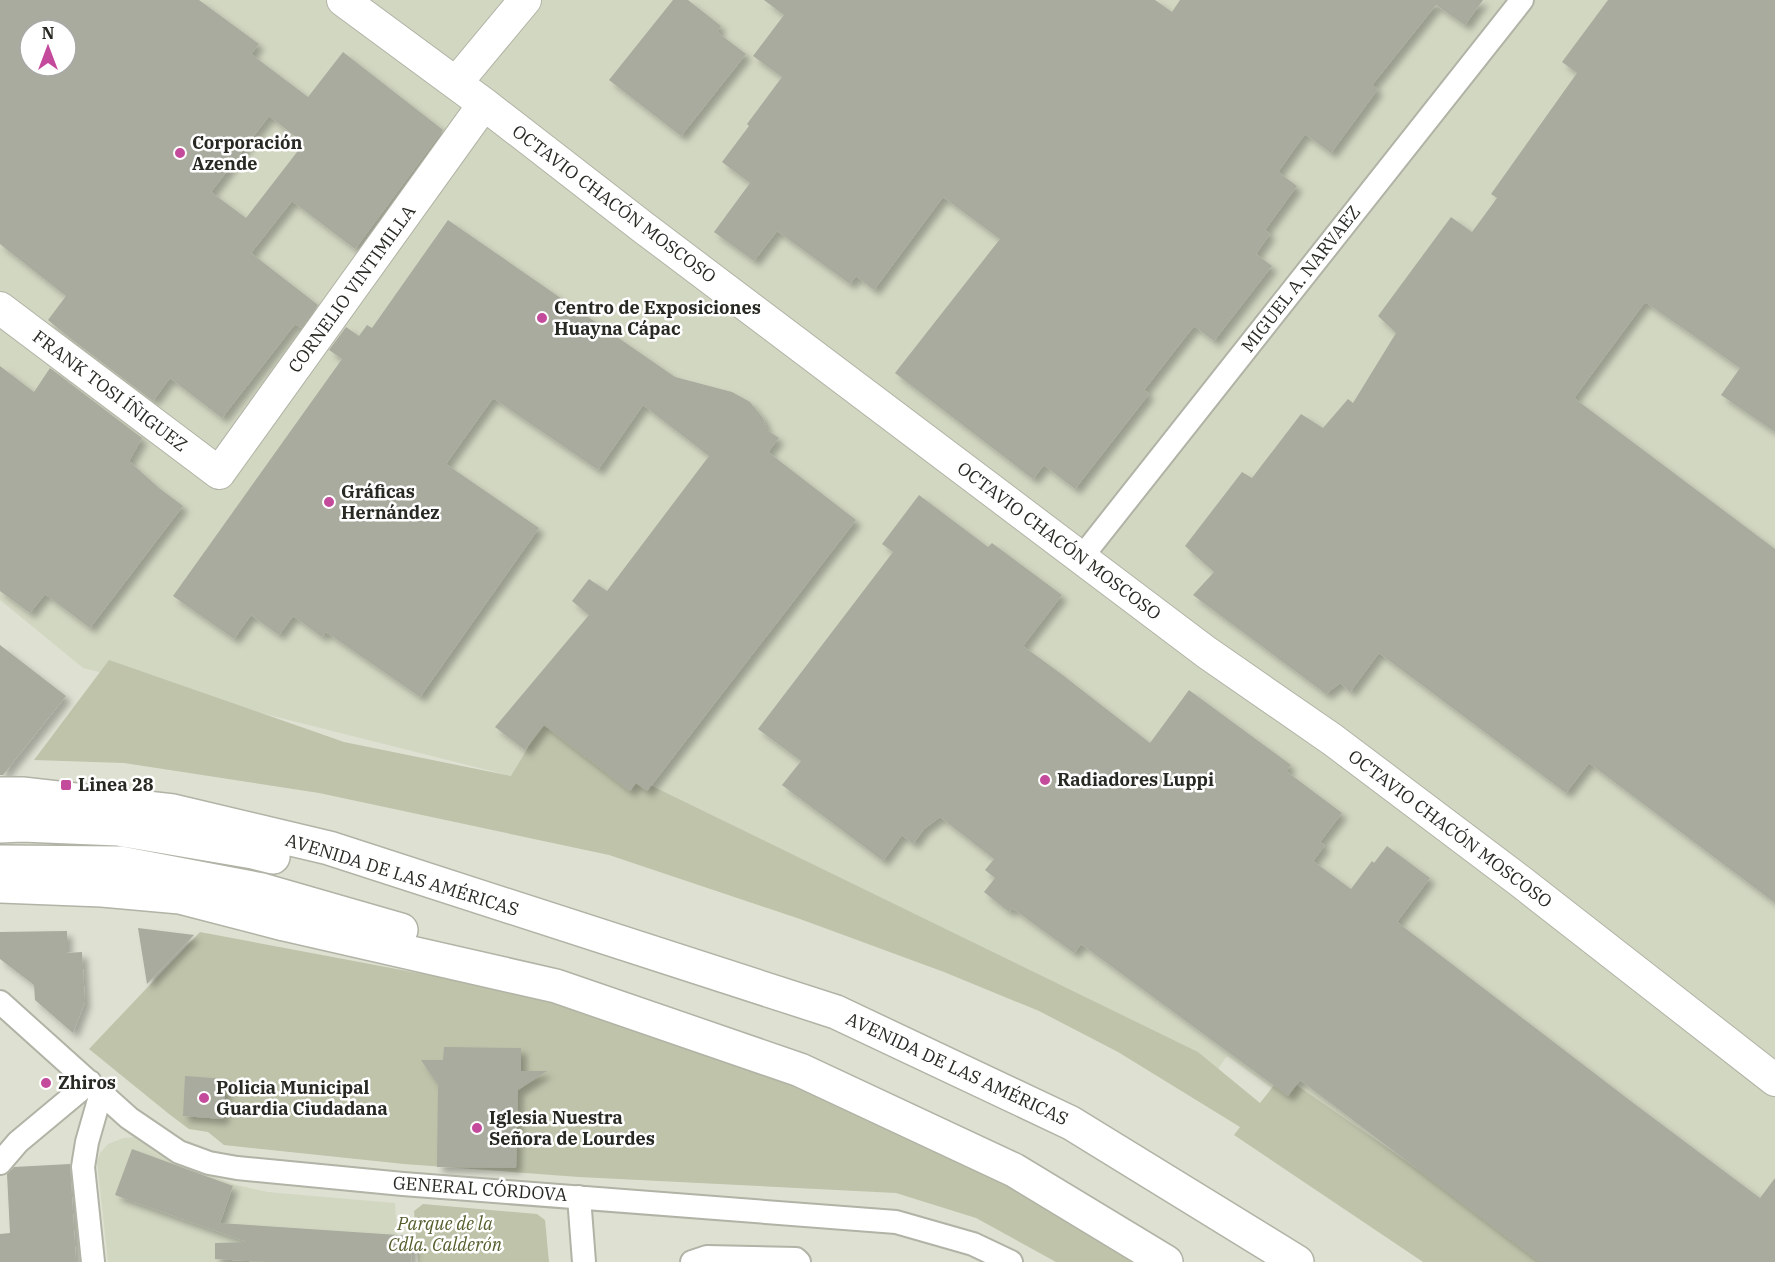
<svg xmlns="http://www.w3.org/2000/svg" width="1775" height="1262" font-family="'IBM Plex Serif',serif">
  <defs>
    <filter id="shadow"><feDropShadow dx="5.5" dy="5.5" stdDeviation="3" flood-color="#0004"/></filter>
  </defs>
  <rect width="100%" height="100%" fill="#dee1d2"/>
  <path fill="#d2d7c2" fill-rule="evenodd" d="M 0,0 L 1775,0 L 1775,1262 L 1529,1262 L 1293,1103 L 1227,1056 L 1208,1084 L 511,776 L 83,668 L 0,600 ZM 30,30 L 66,30 L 66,66 L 30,66 Z
    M 134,1137 L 156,1152 L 182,1165 L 236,1185 L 268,1192 L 395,1203 L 399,1262 L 108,1262 L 97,1162 L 100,1153 L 108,1144 L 123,1138 Z"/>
  <path fill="#bec3aa" d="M 109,660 L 344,742 L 511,776 L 542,724 L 648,784 L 1198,1052 L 1260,1103 L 1282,1075 L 1552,1262 L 1423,1262 L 1234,1135 L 1240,1127 L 1118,1052 L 1039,1011 L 944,972 L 800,919 L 609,855 L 319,793 L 124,763 L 34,760 Z
    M 200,932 L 556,999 L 796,1082 L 1012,1178 L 1148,1262 L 1056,1262 L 976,1218 L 896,1193 L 579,1177 L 404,1164 L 224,1145 L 208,1132 L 189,1129 L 169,1114 L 89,1049 Z
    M 423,1204 L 537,1214 L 545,1220 L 549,1262 L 418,1262 L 414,1211 Z"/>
  <path fill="#a8ab9d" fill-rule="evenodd" filter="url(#shadow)" d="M 0,0 L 199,0 L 259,44 L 251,54 L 308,97 L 343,52 L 443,130 L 355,249 L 292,201 L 251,253 L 318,305 L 301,328 L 295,324 L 222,418 L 170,378 L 153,401 L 70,338 L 48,320 L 66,296 L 0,244 ZM 30,30 L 66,30 L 66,66 L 30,66 ZM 269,116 L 304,143 L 246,218 L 211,192 Z
    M 673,0 L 688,0 L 721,26 L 717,32 L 746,54 L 681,136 L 609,80 Z
    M 764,0 L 1155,0 L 1172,12 L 1180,0 L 1483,0 L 1465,25 L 1436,5 L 1372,85 L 1378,89 L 1331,153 L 1305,134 L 1278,172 L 1297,186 L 1265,230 L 1270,234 L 1256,254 L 1272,266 L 1214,341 L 1194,326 L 1144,390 L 1149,394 L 1075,489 L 1044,465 L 1033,479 L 895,373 L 1000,239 L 943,197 L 874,290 L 856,276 L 850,284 L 777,231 L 754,261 L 714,232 L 750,183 L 722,162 L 749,126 L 747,124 L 782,77 L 753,56 L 784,15 Z
    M 1608,0 L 1775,0 L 1775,432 L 1721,395 L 1740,368 L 1645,302 L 1574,398 L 1775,549 L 1775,903 L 1589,763 L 1566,793 L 1379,653 L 1350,692 L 1340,683 L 1326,694 L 1193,595 L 1214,572 L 1185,546 L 1242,472 L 1252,478 L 1301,414 L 1323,428 L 1348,399 L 1353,403 L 1396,333 L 1378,316 L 1451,217 L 1472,232 L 1497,198 L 1491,194 L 1577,73 L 1562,62 Z
    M 448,220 L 675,377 L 732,392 L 750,402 L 763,418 L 767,430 L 779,438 L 768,452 L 856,520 L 647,791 L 636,783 L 630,791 L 544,725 L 525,750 L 495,727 L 589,615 L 572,601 L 589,579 L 607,591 L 709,456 L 643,405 L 598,470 L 493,398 L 446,464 L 539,528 L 420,697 L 326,632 L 322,637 L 293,616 L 279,635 L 251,615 L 234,639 L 173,596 L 342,359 L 329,350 L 346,327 L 359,336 L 367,325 L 372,328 Z
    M 0,366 L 34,392 L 50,368 L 130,429 L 142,438 L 129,461 L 159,488 L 183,506 L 90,628 L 45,594 L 30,613 L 0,591 Z
    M 919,495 L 988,547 L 992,543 L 1062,595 L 1023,646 L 1060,673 L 1150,743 L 1189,690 L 1291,765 L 1286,771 L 1342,813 L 1320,842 L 1325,845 L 1313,861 L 1351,889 L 1372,861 L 1374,863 L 1387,846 L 1430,878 L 1397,922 L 1628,1099 L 1760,1198 L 1775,1178 L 1775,1262 L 1540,1262 L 1300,1080 L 1288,1096 L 1081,944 L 1074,953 L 1012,908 L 1009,912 L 984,892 L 995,878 L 985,870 L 994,859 L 940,817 L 924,829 L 913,844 L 902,835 L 883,861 L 782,785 L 801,761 L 758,729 L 893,552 L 882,544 Z
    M 0,645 L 66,696 L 3,775 L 0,775 Z
    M 138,928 L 194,935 L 147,984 Z
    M 67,931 L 67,953 L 82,952 L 85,1002 L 73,1033 L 35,1000 L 34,985 L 0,959 L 0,932 Z
    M 444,1047 L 521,1048 L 521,1071 L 547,1071 L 518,1090 L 516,1168 L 437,1167 L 438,1085 L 421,1060 L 443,1060 Z
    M 185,1076 L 226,1079 L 223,1119 L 183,1116 Z
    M 132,1149 L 233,1186 L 220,1223 L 413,1236 L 411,1262 L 267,1262 L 215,1259 L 215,1243 L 247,1242 L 115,1195 Z
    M 70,1164 L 76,1262 L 0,1262 L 0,1234 L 10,1233 L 7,1174 L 14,1167 Z"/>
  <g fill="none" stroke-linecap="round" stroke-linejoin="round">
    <defs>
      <path id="street" d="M 1081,558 L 1522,0
        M 0,1002 L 129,1118 L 179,1152 L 209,1163 L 237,1168 L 403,1184 L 896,1222 L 973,1244 L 1011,1262
        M 0,1163 L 18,1142 L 90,1082
        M 579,1197 L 584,1262
        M 93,1262 L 83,1167 L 87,1142 L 101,1093
        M 692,1262 L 707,1257 L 796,1259 L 799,1262"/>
      <path id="secondary" d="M 343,0 L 484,104 L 644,228 L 1206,652 L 1333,740 L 1520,881 L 1775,1080
        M 456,83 L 525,0
        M 0,308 L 219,473 L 484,104"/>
      <path id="primary" d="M 0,794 L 22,794 L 173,811 L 329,848 L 836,1012 L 1071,1123 L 1297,1262
        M 0,826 L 22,825 L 118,829 L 253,852 L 273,857
        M 0,862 L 120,863 L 262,890 L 401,930
        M 0,886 L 102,890 L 180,897 L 284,924 L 556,986 L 800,1070 L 1014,1170 L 1166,1262"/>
    </defs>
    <use href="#street" stroke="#b0b3a5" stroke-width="26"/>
    <use href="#secondary" stroke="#b0b3a5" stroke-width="34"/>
    <use href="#primary" stroke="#b0b3a5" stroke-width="36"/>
    <use href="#street" stroke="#fff" stroke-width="22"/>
    <use href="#secondary" stroke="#fff" stroke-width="32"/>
    <use href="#primary" stroke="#fff" stroke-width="33"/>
  </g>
  <g fill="#c44a9c" stroke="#fff" stroke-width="2">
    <circle cx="180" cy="153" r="6"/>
    <circle cx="542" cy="318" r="6"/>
    <circle cx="329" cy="502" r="6"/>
    <circle cx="1045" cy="780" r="6"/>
    <rect x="60" y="779" width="12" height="12" rx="3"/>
    <circle cx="46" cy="1083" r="6"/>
    <circle cx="204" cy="1098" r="6"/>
    <circle cx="477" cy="1128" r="6"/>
  </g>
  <g text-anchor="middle" stroke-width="5" stroke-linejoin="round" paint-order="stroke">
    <g font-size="18" font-weight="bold" fill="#272923" stroke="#fff" text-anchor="start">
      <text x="192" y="149">Corporación<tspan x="192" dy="21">Azende</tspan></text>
      <text x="554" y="314">Centro de Exposiciones<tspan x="554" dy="21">Huayna Cápac</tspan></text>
      <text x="341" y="498">Gráficas<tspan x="341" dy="21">Hernández</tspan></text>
      <text x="1057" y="786">Radiadores Luppi</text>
      <text x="78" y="791">Linea 28</text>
      <text x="58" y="1089">Zhiros</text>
      <text x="216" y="1094">Policia Municipal<tspan x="216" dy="21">Guardia Ciudadana</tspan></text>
      <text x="489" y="1124">Iglesia Nuestra<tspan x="489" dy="21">Señora de Lourdes</tspan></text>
    </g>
    <g font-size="18" fill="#272923" stroke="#fff">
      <text transform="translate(614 204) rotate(37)" y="6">OCTAVIO CHACÓN MOSCOSO</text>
      <text transform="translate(1301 279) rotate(-52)" y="6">MIGUEL A. NARVAEZ</text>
      <text transform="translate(352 289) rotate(-54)" y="6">CORNELIO VINTIMILLA</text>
      <text transform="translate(110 391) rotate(37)" y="6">FRANK TOSI ÍÑIGUEZ</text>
      <text transform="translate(1059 541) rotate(37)" y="6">OCTAVIO CHACÓN MOSCOSO</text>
      <text transform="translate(1450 829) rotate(37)" y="6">OCTAVIO CHACÓN MOSCOSO</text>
      <text transform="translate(402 875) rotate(17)" y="6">AVENIDA DE LAS AMÉRICAS</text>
      <text transform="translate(957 1069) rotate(25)" y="6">AVENIDA DE LAS AMÉRICAS</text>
      <text transform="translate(480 1189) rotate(4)" y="6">GENERAL CÓRDOVA</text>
    </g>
    <g font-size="18" font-style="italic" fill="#555d2c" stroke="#fff">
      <text x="445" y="1230">Parque de la<tspan x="445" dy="21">Cdla. Calderón</tspan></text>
    </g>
  </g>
  <g transform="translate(48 48)"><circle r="28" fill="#ffffff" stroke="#a9a9a7" stroke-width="1.5"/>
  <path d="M0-4.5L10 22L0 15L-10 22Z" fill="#c44a9c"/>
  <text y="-9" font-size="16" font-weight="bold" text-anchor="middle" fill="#272923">N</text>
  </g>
</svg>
